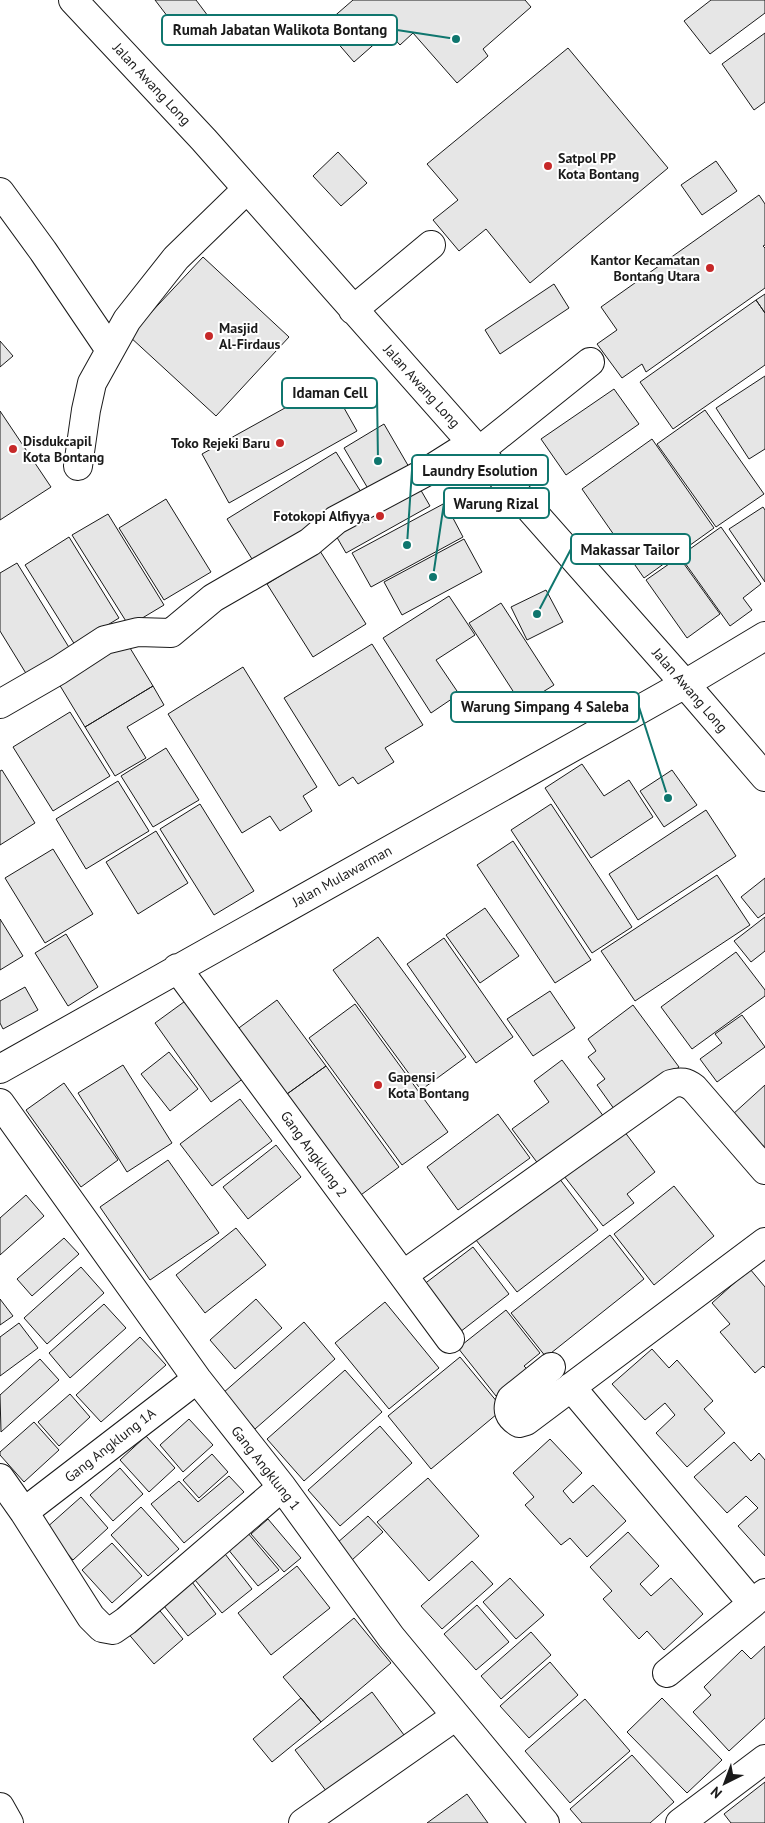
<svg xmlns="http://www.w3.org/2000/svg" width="765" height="1823" font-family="'PT Sans',sans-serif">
  <rect width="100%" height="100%" fill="#fff"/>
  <path fill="#e6e6e6" stroke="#1a1a1a" d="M 155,0 L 196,0 L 211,20 L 184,38 Z
    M 353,0 L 525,0 L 531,7 L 483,49 L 488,56 L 457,83 L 413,33 L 400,45 L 388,32 L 354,62 L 323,26 Z
    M 711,0 L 765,0 L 765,13 L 710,54 L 684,21 Z
    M 765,33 L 765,102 L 754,110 L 722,64 Z
    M 568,48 L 668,168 L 530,283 L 486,229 L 459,251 L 433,220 L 458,200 L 427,164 Z
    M 338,152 L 367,183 L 341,206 L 313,176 Z
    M 716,161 L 737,191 L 702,215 L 681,185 Z
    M 759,195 L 765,204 L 765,245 L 763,246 L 765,248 L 765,288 L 646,372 L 642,364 L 622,378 L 597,344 L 617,330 L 601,307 Z
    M 203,257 L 289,337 L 216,416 L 129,336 Z
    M 554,284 L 569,308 L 500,354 L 485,330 Z
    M 765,294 L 765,313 L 756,300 Z
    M 756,300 L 765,313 L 765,365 L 673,429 L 640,382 Z
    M 0,341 L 13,356 L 0,367 Z
    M 765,376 L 765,449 L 749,459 L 716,408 Z
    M 330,383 L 357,431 L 229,503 L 202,454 Z
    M 614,389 L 639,424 L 566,475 L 541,439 Z
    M 705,410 L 764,494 L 716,527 L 657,444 Z
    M 0,411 L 51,487 L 0,520 Z
    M 384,424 L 413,474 L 373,497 L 344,448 Z
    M 652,439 L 714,528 L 644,578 L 582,489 Z
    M 336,452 L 366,500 L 257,567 L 227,519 Z
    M 415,480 L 430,506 L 346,553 L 331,527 Z
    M 166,499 L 211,572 L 164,600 L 119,528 Z
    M 445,503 L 463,537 L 371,587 L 352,553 Z
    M 763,507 L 765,510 L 765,582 L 729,529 Z
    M 108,514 L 164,605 L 129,626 L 72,535 Z
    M 721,527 L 761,584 L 743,598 L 752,610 L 730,626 L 680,556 Z
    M 69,537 L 119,618 L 75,645 L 25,565 Z
    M 464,539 L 482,572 L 402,615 L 384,582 Z
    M 320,551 L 366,624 L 313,657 L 267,584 Z
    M 679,557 L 720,614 L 687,638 L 646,580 Z
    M 17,563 L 70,649 L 27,675 L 0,631 L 0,573 Z
    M 546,590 L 563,622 L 527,640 L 511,607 Z
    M 449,596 L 475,635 L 436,660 L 459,694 L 431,713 L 383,638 Z
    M 501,603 L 554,685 L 522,705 L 469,623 Z
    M 127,643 L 153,686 L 85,727 L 59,684 Z
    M 372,644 L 423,725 L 385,748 L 394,762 L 358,784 L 353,777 L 339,786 L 284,698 Z
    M 243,667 L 317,787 L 303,796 L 312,811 L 280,831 L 270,816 L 242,833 L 168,714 Z
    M 153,686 L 164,705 L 127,727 L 146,758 L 115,776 L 85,727 Z
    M 70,712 L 110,776 L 53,811 L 13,747 Z
    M 166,748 L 199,800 L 153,827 L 121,776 Z
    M 582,764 L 604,796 L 629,780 L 653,817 L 591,858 L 545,788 Z
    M 2,770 L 35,823 L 0,845 L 0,771 Z
    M 672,770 L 697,805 L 664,827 L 640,791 Z
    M 118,781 L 149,831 L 86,869 L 56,819 Z
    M 200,804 L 254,891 L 214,915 L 160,829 Z
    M 551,804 L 632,927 L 592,953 L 511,830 Z
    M 706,810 L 736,856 L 638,920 L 609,874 Z
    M 156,831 L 188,883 L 138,914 L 106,862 Z
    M 513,841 L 591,960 L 555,983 L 477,865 Z
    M 53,849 L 93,914 L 45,943 L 5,878 Z
    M 717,875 L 750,925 L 635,1001 L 601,951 Z
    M 765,878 L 765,913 L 758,918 L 741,897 Z
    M 485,908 L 519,956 L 480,983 L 446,935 Z
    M 765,917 L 765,951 L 751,962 L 734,941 Z
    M 0,919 L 23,956 L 0,970 Z
    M 66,934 L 98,987 L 68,1006 L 35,953 Z
    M 378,937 L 466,1057 L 421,1090 L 333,970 Z
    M 444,938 L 513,1037 L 476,1063 L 407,964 Z
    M 736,952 L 765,990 L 765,996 L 692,1049 L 661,1007 Z
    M 25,987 L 38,1010 L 3,1029 L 0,1023 L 0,1001 Z
    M 550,991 L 575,1028 L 533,1056 L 507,1019 Z
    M 188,999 L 244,1078 L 211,1102 L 155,1023 Z
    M 277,1000 L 326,1066 L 280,1099 L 232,1033 Z
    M 355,1004 L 448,1132 L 402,1165 L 309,1038 Z
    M 633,1005 L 679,1067 L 617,1113 L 597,1085 L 605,1079 L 588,1057 L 596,1051 L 588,1039 Z
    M 742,1015 L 765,1047 L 717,1082 L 700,1059 L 722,1043 L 715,1034 Z
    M 169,1052 L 198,1089 L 170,1111 L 141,1074 Z
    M 562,1060 L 607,1121 L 542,1169 L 512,1129 L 549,1102 L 534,1081 Z
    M 123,1065 L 172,1143 L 127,1172 L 78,1093 Z
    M 326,1066 L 399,1167 L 354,1200 L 280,1099 Z
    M 64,1083 L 118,1160 L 81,1187 L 26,1110 Z
    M 765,1085 L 765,1152 L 732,1115 Z
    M 240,1099 L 272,1141 L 212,1186 L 180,1144 Z
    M 498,1114 L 530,1158 L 458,1210 L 427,1167 Z
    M 624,1131 L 655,1172 L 627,1194 L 634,1203 L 603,1226 L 564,1176 Z
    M 276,1145 L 301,1177 L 248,1219 L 223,1187 Z
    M 168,1160 L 219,1233 L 150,1280 L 100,1207 Z
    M 559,1178 L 598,1230 L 517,1292 L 476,1240 Z
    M 674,1186 L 714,1236 L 654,1285 L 614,1234 Z
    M 26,1195 L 44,1216 L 0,1255 L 0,1218 Z
    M 236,1228 L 266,1265 L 205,1313 L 176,1275 Z
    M 610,1235 L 644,1279 L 546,1357 L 511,1313 Z
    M 64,1238 L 79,1254 L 32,1296 L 17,1279 Z
    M 473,1247 L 509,1294 L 460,1332 L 423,1285 Z
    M 81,1267 L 104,1293 L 47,1344 L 24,1318 Z
    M 750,1269 L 765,1287 L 765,1368 L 763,1366 L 755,1373 L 720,1332 L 730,1324 L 712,1303 Z
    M 0,1299 L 13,1316 L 0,1325 Z
    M 256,1299 L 282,1328 L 235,1369 L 210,1340 Z
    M 385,1302 L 439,1368 L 389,1409 L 335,1343 Z
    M 104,1304 L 126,1328 L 70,1378 L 49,1353 Z
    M 506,1310 L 540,1353 L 524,1366 L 529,1371 L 496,1396 L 458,1348 Z
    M 304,1322 L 335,1359 L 255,1429 L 223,1393 Z
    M 19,1323 L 38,1348 L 0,1376 L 0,1337 Z
    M 140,1337 L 166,1365 L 101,1422 L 76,1395 Z
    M 652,1349 L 669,1368 L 677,1360 L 713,1401 L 704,1409 L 725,1433 L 687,1467 L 656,1433 L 675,1415 L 665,1403 L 645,1420 L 612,1384 Z
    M 460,1357 L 503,1409 L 431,1469 L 388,1416 Z
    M 40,1359 L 59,1380 L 1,1432 L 0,1395 Z
    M 345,1370 L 382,1412 L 304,1481 L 267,1439 Z
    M 70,1394 L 90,1417 L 59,1446 L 38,1422 Z
    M 189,1419 L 213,1445 L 183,1472 L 160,1445 Z
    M 34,1422 L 59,1450 L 24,1482 L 0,1455 L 0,1452 Z
    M 380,1426 L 412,1463 L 340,1526 L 308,1490 Z
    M 146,1436 L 175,1468 L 149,1492 L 120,1460 Z
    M 550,1439 L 582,1473 L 563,1491 L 573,1503 L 593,1485 L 626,1521 L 587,1557 L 570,1538 L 561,1545 L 525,1505 L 534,1497 L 513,1473 Z
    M 734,1442 L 751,1461 L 759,1453 L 765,1460 L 765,1556 L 738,1526 L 758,1508 L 746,1496 L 727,1513 L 694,1477 Z
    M 212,1454 L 228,1472 L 199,1498 L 183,1480 Z
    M 120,1468 L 143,1494 L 113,1521 L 90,1495 Z
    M 229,1476 L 244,1492 L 184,1543 L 151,1504 L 179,1481 L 198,1502 Z
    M 428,1478 L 479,1536 L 429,1581 L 377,1522 Z
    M 81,1497 L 108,1528 L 73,1560 L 45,1529 Z
    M 141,1507 L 179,1549 L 148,1576 L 111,1535 Z
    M 368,1516 L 383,1532 L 352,1560 L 337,1543 Z
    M 268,1519 L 301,1558 L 284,1572 L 251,1534 Z
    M 247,1532 L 279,1570 L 258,1586 L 227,1548 Z
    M 628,1532 L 659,1566 L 640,1584 L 651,1596 L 671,1578 L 703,1614 L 664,1650 L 647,1631 L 639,1639 L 603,1599 L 612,1591 L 590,1567 Z
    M 112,1543 L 142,1576 L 112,1603 L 82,1570 Z
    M 222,1550 L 252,1589 L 222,1613 L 191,1575 Z
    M 472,1561 L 493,1584 L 442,1629 L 421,1606 Z
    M 297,1566 L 330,1608 L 271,1655 L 238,1613 Z
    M 189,1578 L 216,1614 L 188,1636 L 160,1601 Z
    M 510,1578 L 544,1615 L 516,1639 L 483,1602 Z
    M 477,1605 L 509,1642 L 476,1670 L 444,1634 Z
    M 156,1606 L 183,1639 L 154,1664 L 126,1631 Z
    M 354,1618 L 391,1663 L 321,1722 L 283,1677 Z
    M 531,1632 L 551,1655 L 501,1699 L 481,1676 Z
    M 765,1646 L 765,1718 L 729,1751 L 693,1712 L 711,1695 L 704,1687 L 742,1650 L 751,1659 Z
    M 550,1662 L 578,1695 L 529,1738 L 500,1706 Z
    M 372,1692 L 407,1739 L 330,1796 L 295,1750 Z
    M 301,1698 L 321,1722 L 272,1762 L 253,1739 Z
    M 662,1698 L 722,1760 L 687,1793 L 627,1732 Z
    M 585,1699 L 630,1751 L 570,1803 L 525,1751 Z
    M 632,1755 L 674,1802 L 650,1823 L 582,1823 L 570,1809 Z
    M 765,1782 L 765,1823 L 731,1823 L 724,1814 Z
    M 467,1794 L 488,1823 L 427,1823 Z"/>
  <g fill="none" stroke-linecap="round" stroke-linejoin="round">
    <defs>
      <path id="minor" d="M 73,0 L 204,140 L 685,684 L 765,777
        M 0,192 L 43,251 L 110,350
        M 353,310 L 431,245
        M 479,451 L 590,362
        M 78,466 L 86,410 L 92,383 L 127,320 L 176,258 L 247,189
        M 0,704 L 59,670 L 105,640 L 138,632 L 171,633 L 213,598 L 310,542 L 336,520 L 426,472 L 472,443
        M 177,968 L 450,1339
        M 0,1069 L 685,684 L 765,636
        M 0,1103 L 197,1379 L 282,1487 L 391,1637 L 545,1823
        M 403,1275 L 671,1084 C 681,1081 686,1082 694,1088 L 765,1170
        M 551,1367 L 511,1399 C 506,1410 509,1417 519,1423 L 526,1421 L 765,1242
        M 571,1387 L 752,1603
        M 0,1478 L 24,1512 L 91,1617 L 102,1628 L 113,1630 L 126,1621 L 282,1487
        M 24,1512 L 197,1379
        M 667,1673 L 765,1593
        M 0,1807 L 9,1823
        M 303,1823 L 456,1716
        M 680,1823 L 765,1759"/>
    </defs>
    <use href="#minor" stroke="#1a1a1a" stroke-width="30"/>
    <use href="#minor" stroke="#fff" stroke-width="28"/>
  </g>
  <g fill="#c62828" stroke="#fff" stroke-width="2">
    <circle cx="548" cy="166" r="5"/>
    <circle cx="710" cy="268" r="5"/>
    <circle cx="209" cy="336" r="5"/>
    <circle cx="280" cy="443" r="5"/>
    <circle cx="13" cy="449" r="5"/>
    <circle cx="380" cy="516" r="5"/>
    <circle cx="378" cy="1085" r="5"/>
  </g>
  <g text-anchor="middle" stroke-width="4" stroke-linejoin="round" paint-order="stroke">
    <g font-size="14" fill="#1a1a1a" stroke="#fff">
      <text transform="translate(152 84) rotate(47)" y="5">Jalan Awang Long</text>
      <text transform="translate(422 386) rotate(48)" y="5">Jalan Awang Long</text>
      <text transform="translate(690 690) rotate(49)" y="5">Jalan Awang Long</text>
      <text transform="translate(342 876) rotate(-29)" y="5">Jalan Mulawarman</text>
      <text transform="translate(314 1154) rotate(54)" y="5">Gang Angklung 2</text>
      <text transform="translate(110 1445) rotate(-38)" y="5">Gang Angklung 1A</text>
      <text transform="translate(266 1468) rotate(52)" y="5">Gang Angklung 1</text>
    </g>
    <g font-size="14" font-weight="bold" fill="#1a1a1a" stroke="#fff" text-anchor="start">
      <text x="558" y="163">Satpol PP<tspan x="558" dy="16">Kota Bontang</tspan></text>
      <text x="700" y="265" text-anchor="end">Kantor Kecamatan<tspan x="700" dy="16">Bontang Utara</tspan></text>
      <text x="219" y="333">Masjid<tspan x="219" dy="16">Al-Firdaus</tspan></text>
      <text x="23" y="446">Disdukcapil<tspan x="23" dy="16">Kota Bontang</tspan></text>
      <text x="270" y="448" text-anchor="end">Toko Rejeki Baru</text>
      <text x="370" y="521" text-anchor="end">Fotokopi Alfiyya</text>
      <text x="388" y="1082">Gapensi<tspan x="388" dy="16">Kota Bontang</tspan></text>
    </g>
  </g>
  <path fill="none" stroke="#0f766e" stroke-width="2" d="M456 39L397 30M378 461L377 393M407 545L412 470M433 577L444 503M537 614L571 549M668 798L639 707"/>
  <g fill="#0f766e" stroke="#fff" stroke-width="2">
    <circle cx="456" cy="39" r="5"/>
    <circle cx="378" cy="461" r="5"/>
    <circle cx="407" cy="545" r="5"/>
    <circle cx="433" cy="577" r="5"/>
    <circle cx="537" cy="614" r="5"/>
    <circle cx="668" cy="798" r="5"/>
  </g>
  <g fill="#fff" stroke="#0f766e" stroke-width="2">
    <rect x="162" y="15" width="235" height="30" rx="5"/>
    <rect x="282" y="378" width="95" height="30" rx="5"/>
    <rect x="412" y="455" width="136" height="30" rx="5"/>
    <rect x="444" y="488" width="105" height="30" rx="5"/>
    <rect x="571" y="534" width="119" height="30" rx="5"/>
    <rect x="451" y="692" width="188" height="30" rx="5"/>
  </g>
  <g font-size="15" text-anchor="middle" font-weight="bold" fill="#1a1a1a">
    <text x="280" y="35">Rumah Jabatan Walikota Bontang</text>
    <text x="330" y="398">Idaman Cell</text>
    <text x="480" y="476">Laundry Esolution</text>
    <text x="496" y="509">Warung Rizal</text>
    <text x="630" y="555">Makassar Tailor</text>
    <text x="545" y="712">Warung Simpang 4 Saleba</text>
  </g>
  <g transform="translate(725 1783) rotate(222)" stroke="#ffffff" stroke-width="4" paint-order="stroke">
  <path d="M0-4L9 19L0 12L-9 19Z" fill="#1a1a1a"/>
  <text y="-8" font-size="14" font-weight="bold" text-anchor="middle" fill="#1a1a1a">N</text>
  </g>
</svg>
